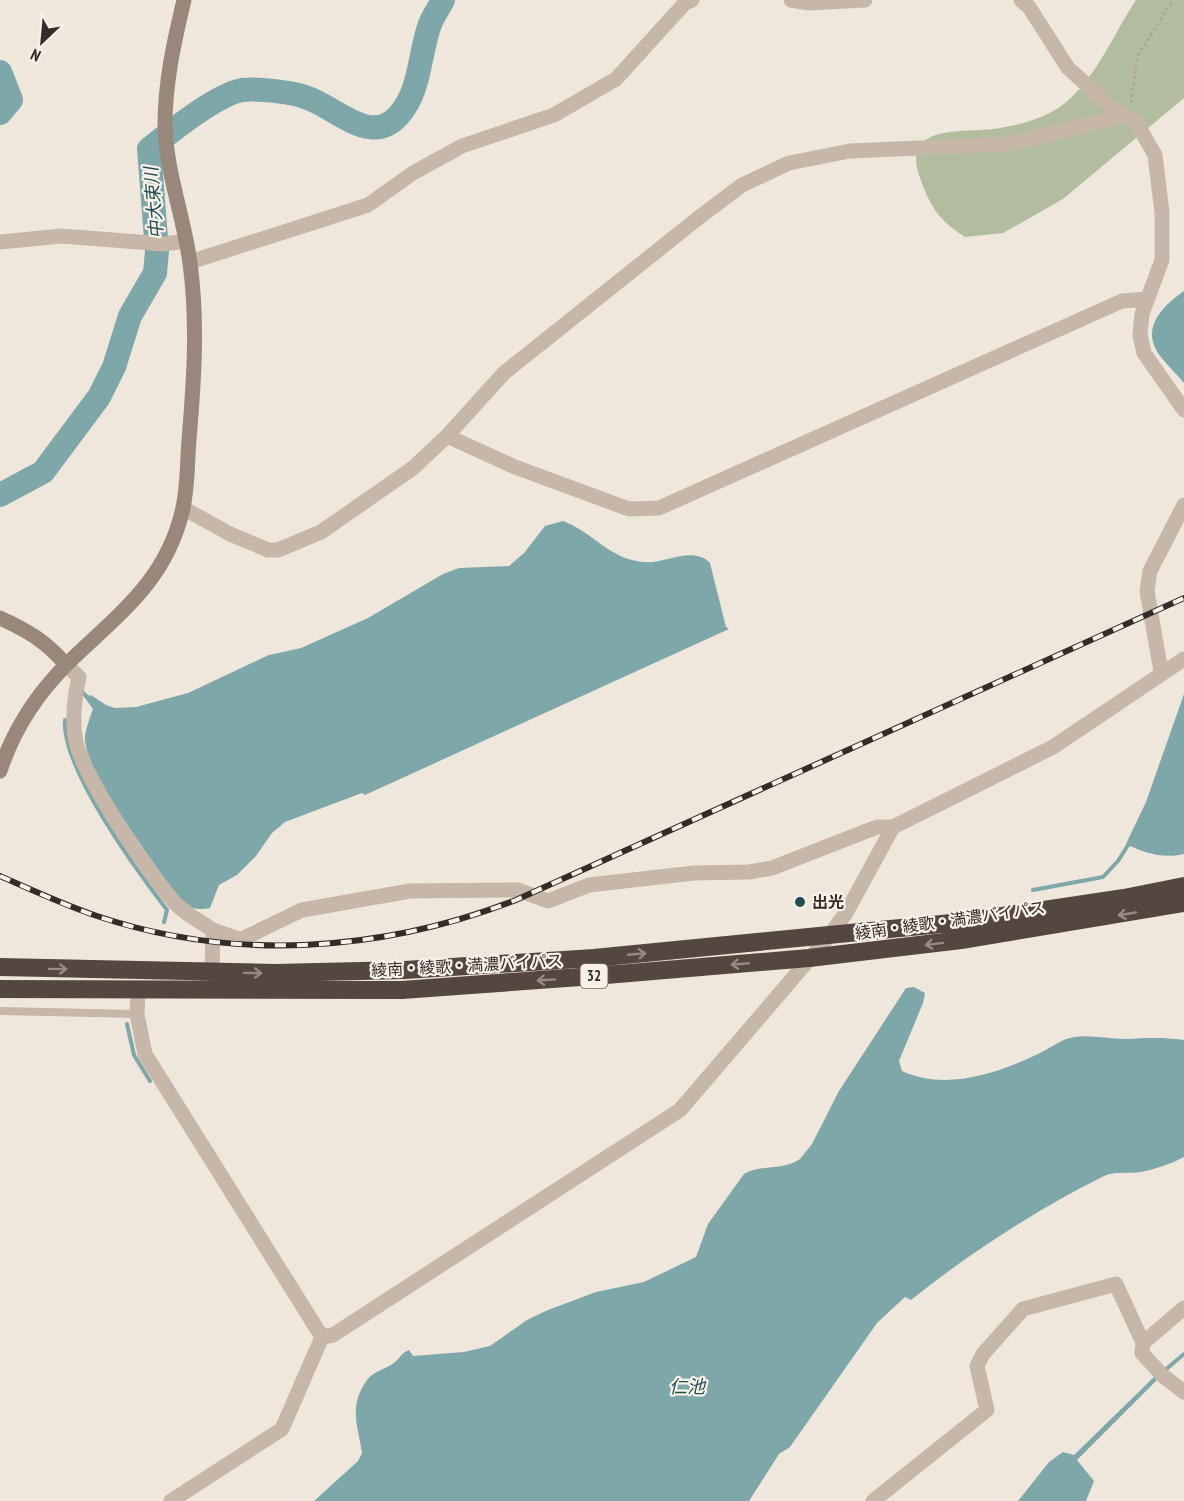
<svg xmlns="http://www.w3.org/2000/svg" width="1184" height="1501" font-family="'PT Sans Narrow','Noto Sans JP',sans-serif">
  <rect width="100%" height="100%" fill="#f0e7dc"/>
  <path fill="#b2bd9d" d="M 1136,0 L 1184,0 L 1184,98 L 1063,199 L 1003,233 L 965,237 C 938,219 931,208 920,178 C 899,121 968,134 1000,128 C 1020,125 1048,117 1064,104 C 1096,78 1113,35 1136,0 Z"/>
  <path fill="#7ea7aa" d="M 1184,291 L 1184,383 C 1175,371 1159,359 1154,345 C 1145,322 1168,302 1184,291 Z
    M 563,521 C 593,532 610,560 644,562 C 665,564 693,545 710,563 L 726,627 L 729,629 L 365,795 L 362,793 L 285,822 L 272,833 L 256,856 L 237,875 L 219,885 L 210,908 C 189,912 187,905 173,891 C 153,860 82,769 85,736 C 86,727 90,718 93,709 L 79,690 L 81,688 L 89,696 L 91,695 L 106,705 L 115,708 L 136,707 L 188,693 L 269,655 L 301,648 L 368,618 L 443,574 L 459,568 L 509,566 L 524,553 L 545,526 Z
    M 1184,694 L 1184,854 C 1162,859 1145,853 1126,844 L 1146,802 Z
    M 914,987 L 925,993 L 923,1003 L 899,1061 L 902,1071 C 944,1091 997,1074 1038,1054 C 1047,1050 1056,1043 1066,1039 C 1085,1033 1105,1039 1125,1039 C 1146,1038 1163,1037 1184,1040 L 1184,1157 C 1171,1164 1155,1169 1141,1172 C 1130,1174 1114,1171 1104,1176 C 1036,1210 971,1252 911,1300 L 905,1297 L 877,1323 L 790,1447 L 779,1454 L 749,1501 L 314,1501 L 358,1461 L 362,1453 C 358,1425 348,1407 367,1380 C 373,1371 387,1369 395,1362 C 401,1357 401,1353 409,1350 L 413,1356 L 464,1352 L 490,1346 L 527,1320 L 548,1310 L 596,1292 L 644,1282 L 696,1257 L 708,1224 L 744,1174 C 761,1164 783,1171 800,1159 L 812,1144 L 839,1091 L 906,988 Z
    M 1154,1377 L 1157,1380 L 1077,1460 L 1094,1481 L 1086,1501 L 1018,1501 L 1049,1462 L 1063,1452 L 1074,1455 Z"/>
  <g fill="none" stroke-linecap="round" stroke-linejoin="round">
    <path stroke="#7ea7aa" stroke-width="4" d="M 65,720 C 61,767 137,871 167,910 L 164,922
      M 1033,890 L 1103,877 L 1118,861 L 1130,842
      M 127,1024 L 134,1055 L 150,1081
      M 1164,1371 L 1184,1354"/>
    <path stroke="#7ea7aa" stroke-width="24" d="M 0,72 L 11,100 L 0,113
      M 0,495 L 43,472 L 99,397 L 114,367 L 130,316 L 155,273 L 157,251 L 149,149 C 170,132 216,95 242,90 C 256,88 292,92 305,97 C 335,106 371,148 399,115 C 421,90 419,54 430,24 C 433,16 439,8 443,0"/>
    <path stroke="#b2a193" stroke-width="2" stroke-dasharray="3 3" stroke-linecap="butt" d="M 1131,103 L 1137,57 L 1173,0"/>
    <path stroke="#c7b7a9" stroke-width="8" d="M 0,1011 L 137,1014"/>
    <path stroke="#c7b7a9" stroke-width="15" d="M 791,0 L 810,3 L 865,0
      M 1021,0 L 1029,7 L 1068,68 L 1117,112 L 1136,122 L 1155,155 L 1162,213 L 1162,260 L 1142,314 L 1140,335 L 1144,353 L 1184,410
      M 0,242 L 61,236 L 164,244 L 186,241
      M 190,262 L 368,205 L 413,173 L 462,146 L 554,115 L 616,79 L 685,3 L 692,0
      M 447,436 L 515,467 L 629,509 L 659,508 L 1122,301 L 1147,299
      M 183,508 L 230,534 L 268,550 L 278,550 L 321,532 L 413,468 L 447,436 L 504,373 L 697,219 L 742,185 L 789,163 L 850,151 L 1009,144 L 1108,120 L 1117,112
      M 66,665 L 79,677 C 74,697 72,722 76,742 C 85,780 148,872 175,903 C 185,914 201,922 213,930 L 212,972
      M 1161,672 L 1147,591 L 1150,571 L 1184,505
      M 213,930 L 239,939 L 244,938 L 302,910 L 410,891 L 518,890 L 548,901 L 589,885 L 694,873 L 749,872 L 772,868 L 877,827 L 893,827 L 1053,747 L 1184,659
      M 138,990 L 137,1014 L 145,1054 L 322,1337
      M 322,1337 L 333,1335 L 680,1110 L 829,936 L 846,913 L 893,827
      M 1143,1343 L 1184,1308
      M 171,1501 L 282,1429 L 322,1337
      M 873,1501 L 987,1410 L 977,1366 L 983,1354 L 1023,1309 L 1116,1284 L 1143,1343 L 1142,1353 L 1162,1375 L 1184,1392"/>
    <path stroke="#9a877b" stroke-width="15" d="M 0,618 C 27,630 47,642 66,665
      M 0,771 C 13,731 37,694 67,664 C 116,616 165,583 182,512 C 188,489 187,463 189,440 C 194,380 198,323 190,263 C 184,217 166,172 165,125 C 165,82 174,42 184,0"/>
    <path stroke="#554740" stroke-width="18" d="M 0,967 L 275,973 L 405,970 L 594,958 L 962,922 L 1124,898 L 1184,886
      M 0,989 L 402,990 L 594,976 L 809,958 L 961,940 L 1184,903"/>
    <defs>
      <path id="rail" d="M 0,876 C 32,890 64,905 97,916 C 234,962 382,952 516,900 L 1184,598"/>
    </defs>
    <use href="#rail" stroke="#342c28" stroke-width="6"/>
    <use href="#rail" stroke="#f8f1e8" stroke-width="4" stroke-dasharray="11" stroke-linecap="butt"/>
  </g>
  <defs><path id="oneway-shaft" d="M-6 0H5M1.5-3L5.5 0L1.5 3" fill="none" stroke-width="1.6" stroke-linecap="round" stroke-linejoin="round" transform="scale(1.5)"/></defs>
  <g stroke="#968b83">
    <use href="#oneway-shaft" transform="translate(1127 914) rotate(170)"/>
    <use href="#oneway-shaft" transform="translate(934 944) rotate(173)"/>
    <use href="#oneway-shaft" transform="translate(637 954) rotate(-5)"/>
    <use href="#oneway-shaft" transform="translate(740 964) rotate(175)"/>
    <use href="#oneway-shaft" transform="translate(58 969) rotate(1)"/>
    <use href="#oneway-shaft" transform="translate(253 973) rotate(1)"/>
    <use href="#oneway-shaft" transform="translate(546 980) rotate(176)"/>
  </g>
  <circle fill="#214e52" stroke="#f8f1e8" stroke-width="2" cx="800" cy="902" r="6"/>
  <g text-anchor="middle" stroke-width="4.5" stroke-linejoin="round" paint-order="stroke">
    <rect fill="#f8f1e8" stroke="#6f6762" stroke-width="1.5" x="580.5" y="964" width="27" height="24" rx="4.5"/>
    <g font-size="15" font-weight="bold" fill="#342c28">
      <text x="594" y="981">32</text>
    </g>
    <g font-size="16" font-weight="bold" fill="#342c28" stroke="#f8f1e8" text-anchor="start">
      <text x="812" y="908">出光</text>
    </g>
    <g font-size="16" fill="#342c28" stroke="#f8f1e8">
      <text transform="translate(950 920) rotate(-8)" y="6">綾南・綾歌・満濃バイパス</text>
      <text transform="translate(467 965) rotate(-3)" y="6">綾南・綾歌・満濃バイパス</text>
    </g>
    <g font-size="18" font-style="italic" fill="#214e52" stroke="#f8f1e8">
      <text transform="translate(154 203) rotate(-95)" y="6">中大束川</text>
      <text x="687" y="1393">仁池</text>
    </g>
  </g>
  <g transform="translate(42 42) rotate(206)" stroke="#f8f1e8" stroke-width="4.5" paint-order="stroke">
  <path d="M0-4.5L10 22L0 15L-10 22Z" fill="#342c28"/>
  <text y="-9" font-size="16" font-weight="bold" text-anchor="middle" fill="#342c28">N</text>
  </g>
</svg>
